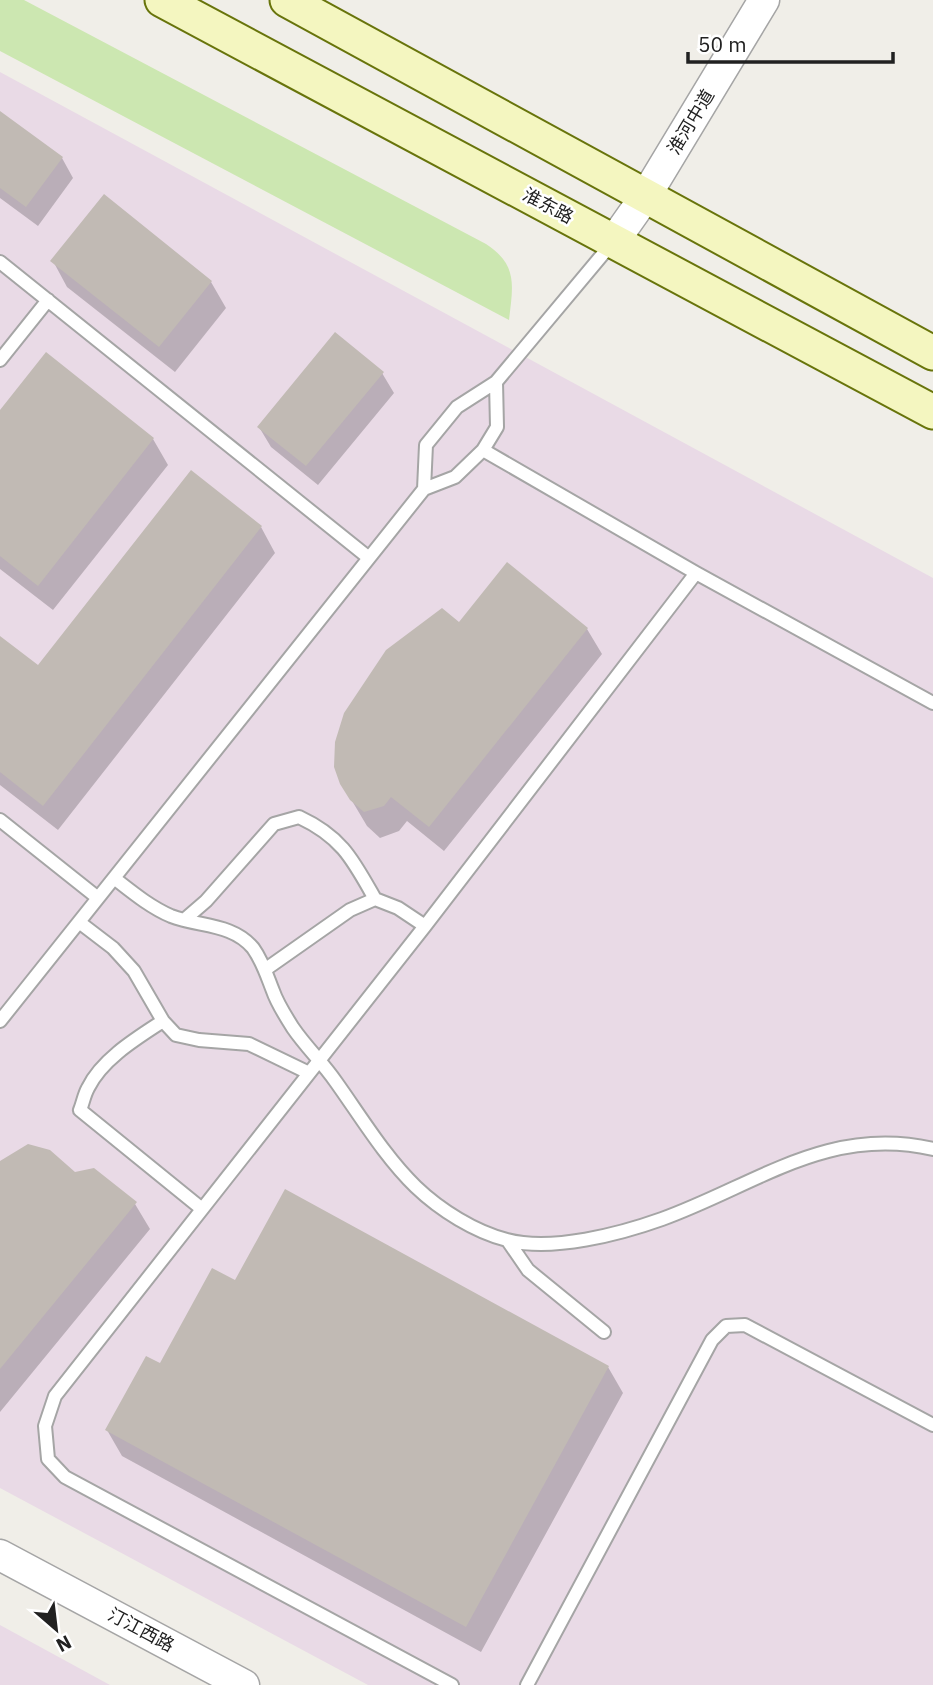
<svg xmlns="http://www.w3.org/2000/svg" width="933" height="1685" font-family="'IBM Plex Sans','Noto Sans SC',sans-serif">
  <rect width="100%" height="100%" fill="#f0eee8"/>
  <path fill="#e9dae6" d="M 0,72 L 933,578 L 933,1685 L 368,1685 L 0,1488 Z
    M 0,1625 L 110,1685 L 0,1685 Z"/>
  <path fill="#cce7b1" d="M 0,0 L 24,0 L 486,244 C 518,265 513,285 509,320 L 0,51 Z"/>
  <path fill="#0003" d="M 0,113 L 62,158 L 73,178 L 38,226 L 0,198 Z
    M 104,197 L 211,282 L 226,308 L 175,372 L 67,287 L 53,261 Z
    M 382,373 L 394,393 L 318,485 L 271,447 L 259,427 Z
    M 0,413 L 153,439 L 168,465 L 53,610 L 0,569 Z
    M 261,527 L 275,553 L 58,830 L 0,785 L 0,638 L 38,668 Z
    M 459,624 L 587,629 L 602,654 L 444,851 L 407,821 L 399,831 L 380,838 L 367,826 L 342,784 Z
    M 0,1163 L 74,1174 L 135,1204 L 150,1229 L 0,1412 Z
    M 236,1282 L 608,1367 L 623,1393 L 481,1652 L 122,1456 L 107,1430 L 160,1366 Z"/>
  <path fill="#c1bab4" d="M 0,111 L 63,157 L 26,207 L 0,188 Z
    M 104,194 L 212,281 L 159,347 L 50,261 Z
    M 335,332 L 384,372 L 306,466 L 257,427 Z
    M 46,352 L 154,438 L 38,586 L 0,556 L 0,410 Z
    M 191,470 L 262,526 L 43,806 L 0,772 L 0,636 L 38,665 Z
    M 507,562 L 588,628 L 429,827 L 391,797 L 384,806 L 364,812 L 350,800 L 340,784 L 334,767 L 335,742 L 344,713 L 386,650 L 442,608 L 459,622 Z
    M 28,1144 L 50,1150 L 75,1172 L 94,1168 L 137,1202 L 0,1369 L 0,1161 Z
    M 285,1189 L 609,1366 L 466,1627 L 105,1430 L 146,1356 L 160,1363 L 212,1268 L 235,1280 Z"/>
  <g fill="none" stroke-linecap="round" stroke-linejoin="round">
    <defs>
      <path id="service" d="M 0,262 L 369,558
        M 0,360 L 48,300
        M 483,450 L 696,573 L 933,703
        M 424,489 L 426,445 L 457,407 L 496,382 L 613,242
        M 0,820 L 98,898
        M 114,878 C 132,892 150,907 171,916 C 199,927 232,923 253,948 C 263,962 267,976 273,991 C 277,1003 286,1017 293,1028 C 306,1047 323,1063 336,1082 C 361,1117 385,1157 416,1187 C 440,1210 475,1232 507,1240 C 552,1252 620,1234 662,1219 C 756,1185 828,1125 933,1149
        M 184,920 L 206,901 L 274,824 L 299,817 C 342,837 353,860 375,899
        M 79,922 L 113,948 L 134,971 L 163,1021 L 176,1035 L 199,1040 L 249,1044 L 309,1073
        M 266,969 L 350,910 L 375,899 L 398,908 L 425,926
        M 0,1021 L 424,489 L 455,477 L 483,450 L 497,427 L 496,382
        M 163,1021 C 137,1038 102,1059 88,1088 C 84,1095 83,1103 80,1110 L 202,1209
        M 508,1241 L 528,1270 L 604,1332
        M 452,1685 L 65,1477 L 48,1459 L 45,1426 L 55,1396 L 425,926 L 696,573
        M 527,1685 L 712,1340 L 726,1326 L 745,1325 L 933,1425"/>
      <path id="tertiary" d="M 614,241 L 645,197 L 764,0
        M 0,1555 L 244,1685"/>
      <path id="secondary" d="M 162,0 L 933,412
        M 287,0 L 933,353"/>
    </defs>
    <use href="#service" stroke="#a5a5a5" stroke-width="16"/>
    <use href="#tertiary" stroke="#a5a5a5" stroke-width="33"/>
    <use href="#secondary" stroke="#68740b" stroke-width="37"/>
    <use href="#service" stroke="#fff" stroke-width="12"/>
    <use href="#tertiary" stroke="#fff" stroke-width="30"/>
    <use href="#secondary" stroke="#f4f6c0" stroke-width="33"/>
  </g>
  <g text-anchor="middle" stroke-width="5" stroke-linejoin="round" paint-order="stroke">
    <g font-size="18" fill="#212121" stroke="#fff">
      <text transform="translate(691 122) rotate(-59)" y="6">淮河中道</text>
      <text transform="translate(548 206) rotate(28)" y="6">淮东路</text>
      <text transform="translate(141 1630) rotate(28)" y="6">汀江西路</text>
    </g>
  </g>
  <g transform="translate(56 1629) rotate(152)" stroke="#ffffff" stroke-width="5" paint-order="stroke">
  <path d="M0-5L12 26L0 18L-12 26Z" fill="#212121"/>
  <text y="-10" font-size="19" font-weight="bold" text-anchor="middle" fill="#212121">N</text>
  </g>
  <path d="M688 52v10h205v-10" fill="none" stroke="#212121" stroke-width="3.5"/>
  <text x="698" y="52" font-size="21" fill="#212121" stroke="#ffffff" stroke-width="5" paint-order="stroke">50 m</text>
</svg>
